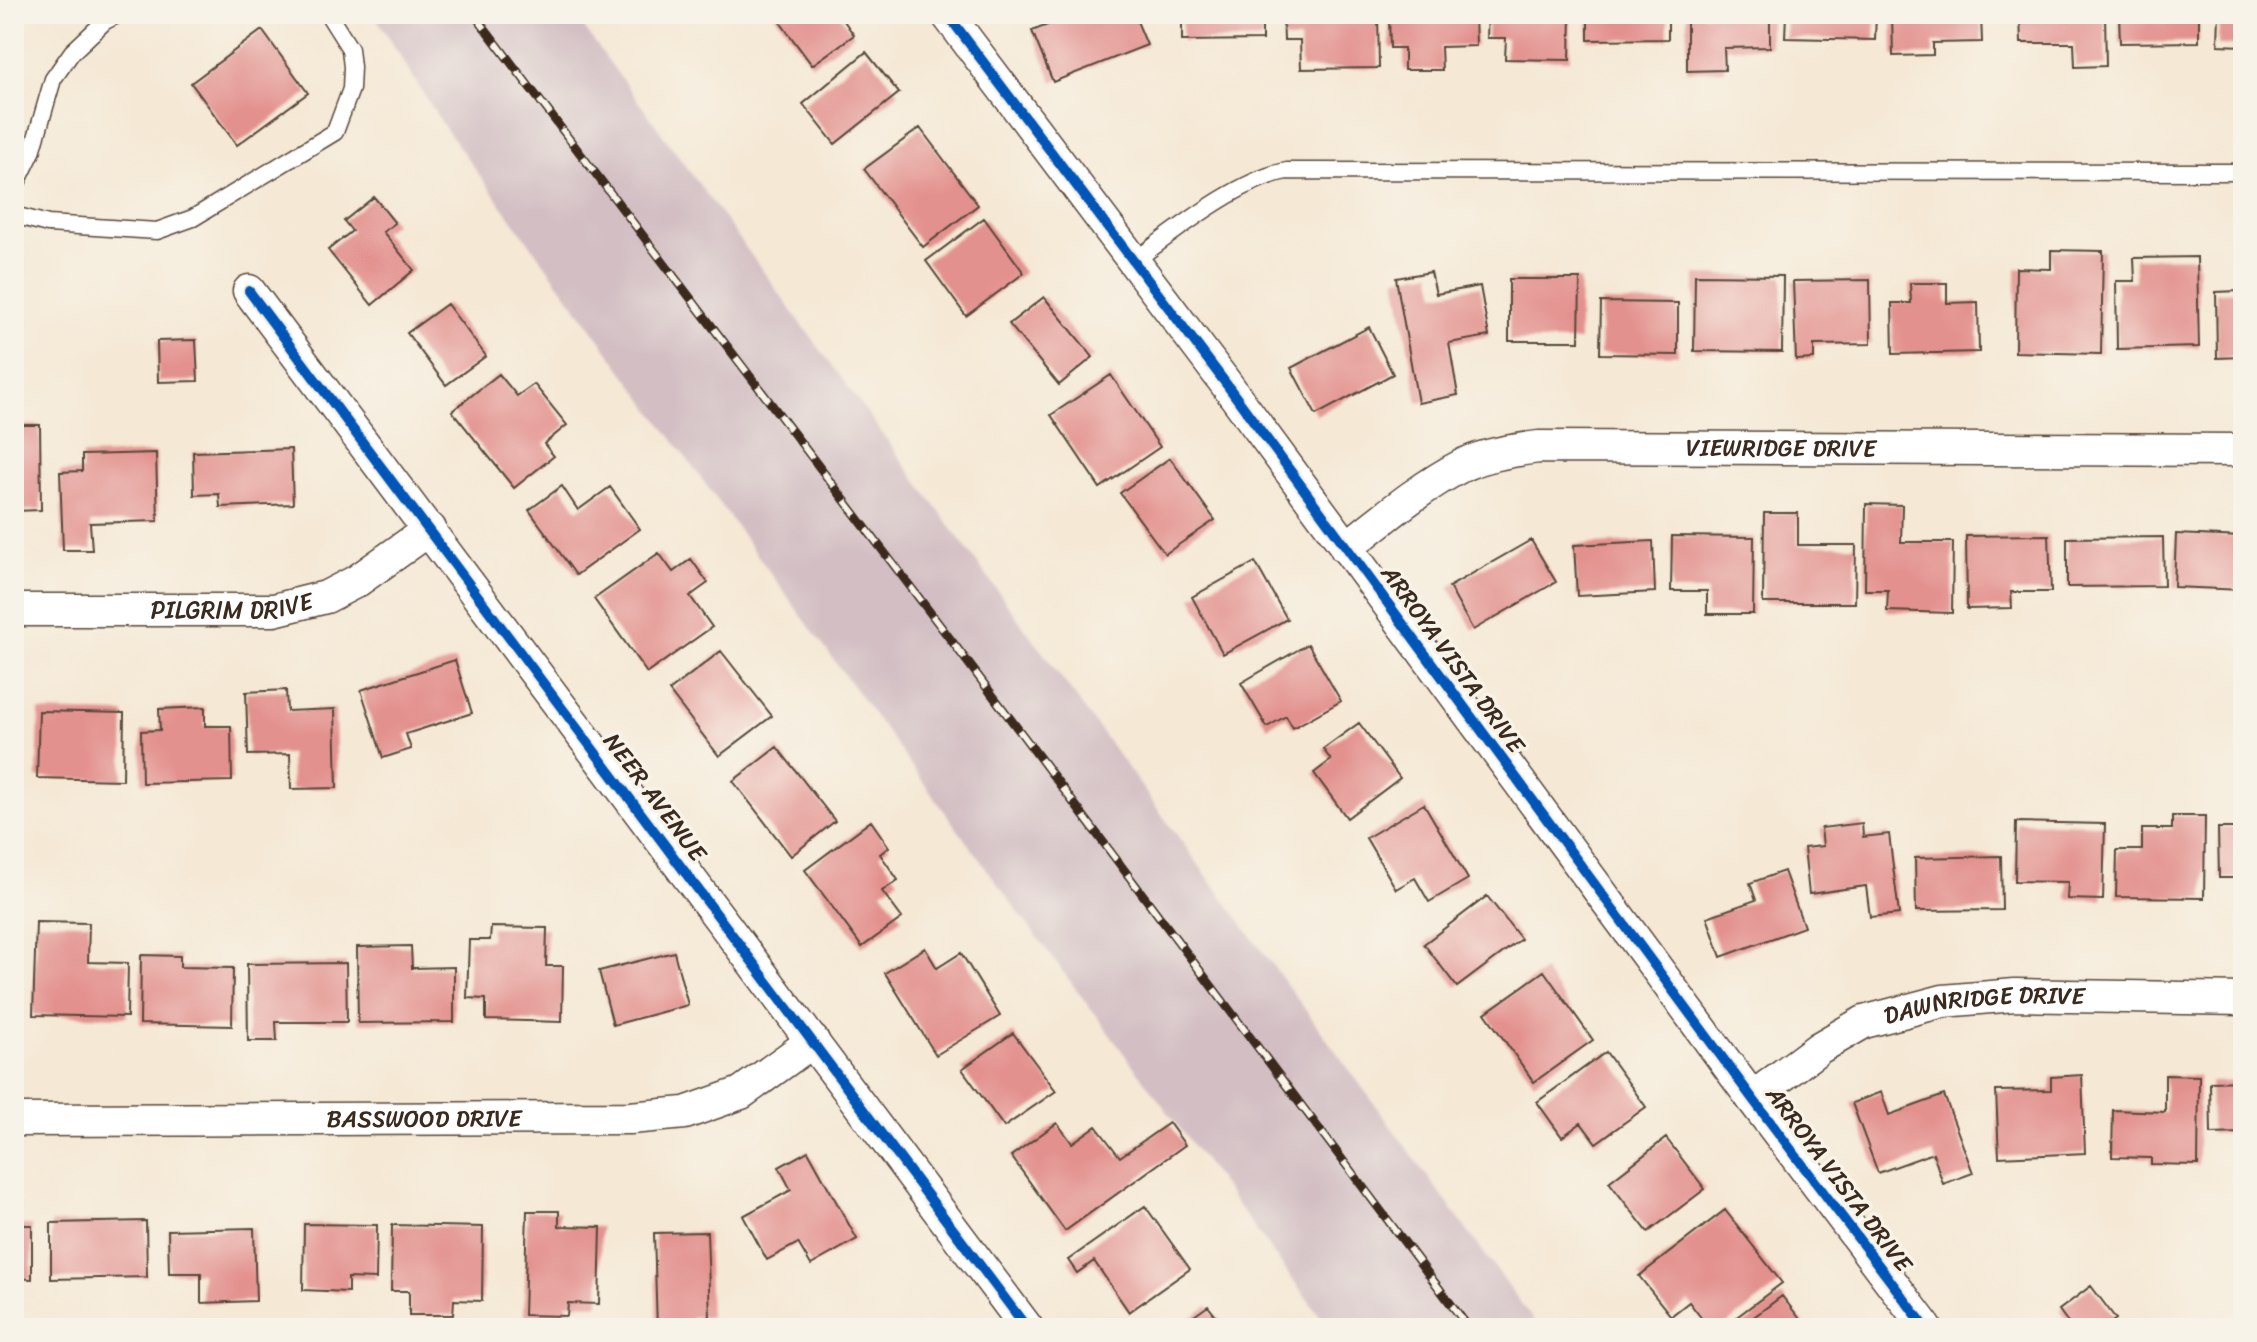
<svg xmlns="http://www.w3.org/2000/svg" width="2257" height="1342" font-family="Sriracha,sans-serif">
  <rect width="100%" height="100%" fill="#f7f3e8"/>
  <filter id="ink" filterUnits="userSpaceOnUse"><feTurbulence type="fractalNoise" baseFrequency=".0125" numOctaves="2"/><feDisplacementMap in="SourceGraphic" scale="16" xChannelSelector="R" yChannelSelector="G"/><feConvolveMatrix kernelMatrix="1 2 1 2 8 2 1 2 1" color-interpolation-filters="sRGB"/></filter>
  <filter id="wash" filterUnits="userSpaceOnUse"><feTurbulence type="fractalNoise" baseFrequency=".006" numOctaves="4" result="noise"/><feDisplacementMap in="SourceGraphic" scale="32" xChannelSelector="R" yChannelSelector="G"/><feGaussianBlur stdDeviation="1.8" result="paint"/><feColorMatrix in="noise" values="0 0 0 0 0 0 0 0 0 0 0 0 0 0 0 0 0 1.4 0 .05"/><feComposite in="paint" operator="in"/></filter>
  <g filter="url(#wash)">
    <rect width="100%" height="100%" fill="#f5e8d4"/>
    <path fill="#d2bec3" d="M 374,14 L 574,14 L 1539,1328 L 1329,1328 L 999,886 L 443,125 Z"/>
    <g id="blocks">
      <path fill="#e3918e" d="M 774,14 L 839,14 L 854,35 L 812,65 Z
        M 1075,14 L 1134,14 L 1147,45 L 1053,82 L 1032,31 Z
        M 1182,14 L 1262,14 L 1262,40 L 1182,41 Z
        M 1283,14 L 1378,14 L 1379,68 L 1301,69 L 1300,40 L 1284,40 Z
        M 1389,14 L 1475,14 L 1476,46 L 1441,47 L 1442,70 L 1404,70 L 1404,48 L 1390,48 Z
        M 1488,14 L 1571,14 L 1570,60 L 1505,59 L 1506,38 L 1487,38 Z
        M 1588,14 L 1668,14 L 1668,39 L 1588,40 Z
        M 1687,14 L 1770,14 L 1770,47 L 1724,48 L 1725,70 L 1687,71 Z
        M 1786,14 L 1876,14 L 1875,40 L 1785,38 Z
        M 1892,14 L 1981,14 L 1982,42 L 1933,43 L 1933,55 L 1893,56 Z
        M 2020,14 L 2105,14 L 2106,66 L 2075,67 L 2074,43 L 2021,43 Z
        M 2119,14 L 2199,14 L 2199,42 L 2120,43 Z
        M 2219,14 L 2243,14 L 2243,46 L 2218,45 Z
        M 262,30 L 308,93 L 237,145 L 191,83 Z
        M 866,52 L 899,93 L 835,144 L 803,104 Z
        M 920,128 L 978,205 L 923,247 L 864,169 Z
        M 374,197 L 395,223 L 383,232 L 414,270 L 372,305 L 328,250 L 352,231 L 344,221 Z
        M 984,218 L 1024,273 L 966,316 L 926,261 Z
        M 2051,250 L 2103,251 L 2101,354 L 2015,352 L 2016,268 L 2051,269 Z
        M 2197,257 L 2199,347 L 2117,349 L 2116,281 L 2135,281 L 2134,258 Z
        M 1431,272 L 1436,294 L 1480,286 L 1489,336 L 1449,343 L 1458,395 L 1418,403 L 1396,278 Z
        M 1695,275 L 1783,276 L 1782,352 L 1694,351 Z
        M 2238,278 L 2243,278 L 2243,357 L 2217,358 L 2216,292 L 2238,291 Z
        M 1509,279 L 1580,279 L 1579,341 L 1509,341 Z
        M 1870,280 L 1871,344 L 1814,345 L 1814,359 L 1796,360 L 1793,281 Z
        M 1910,283 L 1947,283 L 1947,303 L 1978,302 L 1979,352 L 1893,354 L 1892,303 L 1911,303 Z
        M 1044,297 L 1093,357 L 1059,385 L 1009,324 Z
        M 1601,302 L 1678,303 L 1678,355 L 1600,354 Z
        M 447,304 L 486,356 L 446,385 L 407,333 Z
        M 1369,327 L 1393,374 L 1316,415 L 1291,368 Z
        M 196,340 L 198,381 L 158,382 L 157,341 Z
        M 499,374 L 517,396 L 534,384 L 567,425 L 544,444 L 554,456 L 514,488 L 452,411 Z
        M 1111,375 L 1160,447 L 1100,488 L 1051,415 Z
        M 14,425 L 40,425 L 41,510 L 14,511 Z
        M 291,449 L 293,504 L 220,507 L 219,494 L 194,495 L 193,452 Z
        M 156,453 L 158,521 L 90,523 L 92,550 L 63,550 L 60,472 L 82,471 L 82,455 Z
        M 1170,458 L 1215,520 L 1165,554 L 1120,493 Z
        M 562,486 L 578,510 L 610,487 L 640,529 L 576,575 L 529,510 Z
        M 1866,504 L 1902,505 L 1901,542 L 1953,542 L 1952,613 L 1887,611 L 1888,590 L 1865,590 Z
        M 1764,513 L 1798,513 L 1798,545 L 1856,545 L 1855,603 L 1763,603 Z
        M 2176,534 L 2243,537 L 2243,590 L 2174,587 Z
        M 2049,535 L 2051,592 L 2011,592 L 2012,608 L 1967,609 L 1966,536 Z
        M 1672,536 L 1754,537 L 1753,614 L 1707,614 L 1707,591 L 1671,591 Z
        M 2163,537 L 2164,586 L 2067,587 L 2067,538 Z
        M 1531,540 L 1556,582 L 1473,630 L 1449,587 Z
        M 1653,541 L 1655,592 L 1577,596 L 1574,545 Z
        M 659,553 L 673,572 L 691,559 L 708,583 L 690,596 L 712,627 L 647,673 L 594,599 Z
        M 1255,562 L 1287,619 L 1223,654 L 1192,597 Z
        M 1308,644 L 1341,701 L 1293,728 L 1286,716 L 1267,727 L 1241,683 Z
        M 721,651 L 772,716 L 719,756 L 669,691 Z
        M 455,660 L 472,713 L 406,734 L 411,749 L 383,758 L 361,690 Z
        M 286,690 L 287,711 L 335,709 L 337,788 L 291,789 L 290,754 L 248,755 L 246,692 Z
        M 205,707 L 205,726 L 231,726 L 232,781 L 142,783 L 141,731 L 160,730 L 159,709 Z
        M 14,711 L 17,711 L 19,766 L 14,766 Z
        M 39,711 L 124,713 L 123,780 L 37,778 Z
        M 1359,723 L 1400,778 L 1347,818 L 1314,773 L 1331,760 L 1323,749 Z
        M 777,747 L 835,821 L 791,856 L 733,781 Z
        M 1424,804 L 1468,879 L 1429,902 L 1415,878 L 1396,889 L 1366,838 Z
        M 2172,816 L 2205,816 L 2204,898 L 2116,897 L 2117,850 L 2142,850 L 2142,829 L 2172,829 Z
        M 871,821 L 889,847 L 880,854 L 898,880 L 882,891 L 902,918 L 862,947 L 805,870 Z
        M 2016,822 L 2105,824 L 2103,900 L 2067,899 L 2068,882 L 2015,881 Z
        M 1862,823 L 1863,837 L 1889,834 L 1899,914 L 1870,917 L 1866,886 L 1809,894 L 1804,848 L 1823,846 L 1821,828 Z
        M 2218,828 L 2243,828 L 2243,878 L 2219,878 Z
        M 2001,856 L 2002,910 L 1916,911 L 1915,858 Z
        M 1784,871 L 1804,927 L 1721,957 L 1707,917 L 1756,900 L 1750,883 Z
        M 1487,896 L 1521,939 L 1457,987 L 1424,944 Z
        M 36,922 L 89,923 L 88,962 L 128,963 L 127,1017 L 33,1015 Z
        M 491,927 L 547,928 L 546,966 L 563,966 L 562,1022 L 486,1020 L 486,999 L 467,998 L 469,940 L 490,940 Z
        M 411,946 L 412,968 L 454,967 L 454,1022 L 358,1023 L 357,947 Z
        M 925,948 L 937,968 L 961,953 L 1000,1016 L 936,1055 L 885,973 Z
        M 674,952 L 688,1005 L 613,1025 L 599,971 Z
        M 141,955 L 180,956 L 180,967 L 233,968 L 232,1026 L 140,1024 Z
        M 346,963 L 347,1022 L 276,1022 L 277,1041 L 248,1041 L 247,964 Z
        M 1544,971 L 1593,1040 L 1534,1082 L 1485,1013 Z
        M 1013,1033 L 1056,1091 L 1004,1127 L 962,1069 Z
        M 1606,1052 L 1646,1107 L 1596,1143 L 1581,1123 L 1562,1137 L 1537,1102 Z
        M 2082,1075 L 2085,1153 L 1999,1157 L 1996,1091 L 2051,1090 L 2051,1077 Z
        M 2165,1075 L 2199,1076 L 2198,1165 L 2151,1164 L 2151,1158 L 2112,1157 L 2113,1110 L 2165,1112 Z
        M 2243,1081 L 2243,1133 L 2211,1134 L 2210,1082 Z
        M 1881,1092 L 1889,1115 L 1944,1095 L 1973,1173 L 1943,1184 L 1933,1153 L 1878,1173 L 1852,1103 Z
        M 1057,1123 L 1072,1143 L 1096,1126 L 1120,1157 L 1169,1123 L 1185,1145 L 1065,1231 L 1011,1156 Z
        M 1666,1138 L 1705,1189 L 1648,1232 L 1609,1182 Z
        M 808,1151 L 857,1239 L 811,1265 L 798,1243 L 767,1260 L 743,1216 L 791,1190 L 779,1167 Z
        M 1145,1206 L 1190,1269 L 1129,1312 L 1094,1261 L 1077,1273 L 1068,1260 Z
        M 1725,1210 L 1782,1283 L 1722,1328 L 1709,1328 L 1689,1302 L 1671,1316 L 1639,1276 Z
        M 527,1211 L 559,1211 L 559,1226 L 601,1227 L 599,1304 L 568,1303 L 567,1316 L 524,1315 Z
        M 146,1221 L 147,1277 L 51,1279 L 51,1223 Z
        M 304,1224 L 377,1225 L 376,1279 L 348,1278 L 348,1292 L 303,1290 Z
        M 14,1225 L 32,1225 L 32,1279 L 14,1278 Z
        M 392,1225 L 483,1227 L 482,1301 L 454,1300 L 453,1315 L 409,1315 L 409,1291 L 391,1291 Z
        M 254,1228 L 256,1301 L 201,1303 L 201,1273 L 169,1273 L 168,1230 Z
        M 707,1232 L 710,1317 L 691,1317 L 692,1328 L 657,1328 L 654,1233 Z
        M 2091,1286 L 2116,1319 L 2104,1328 L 2072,1328 L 2059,1310 Z
        M 1782,1296 L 1807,1328 L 1739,1328 Z
        M 1208,1306 L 1225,1328 L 1177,1328 Z"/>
    </g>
  </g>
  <g filter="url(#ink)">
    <use href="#blocks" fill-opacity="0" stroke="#574639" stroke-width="2"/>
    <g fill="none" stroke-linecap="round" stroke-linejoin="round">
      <defs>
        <path id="lane" d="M 14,189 L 32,152 L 53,79 L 72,52 L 105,21 L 119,14
          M 14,215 L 48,224 L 157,231 L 193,218 L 335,132 L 351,89 L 352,67 L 350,49 L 328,14
          M 1134,261 C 1174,232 1239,179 1287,171 L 2243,172"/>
        <g id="street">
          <path d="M 947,14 L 1227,385 L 1752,1098 L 1926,1328"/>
          <path d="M 249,291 L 1027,1328"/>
          <path id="s1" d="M 1346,548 C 1384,518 1422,486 1465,464 C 1487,454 1515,450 1539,447 L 2243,450"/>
          <path id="s2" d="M 14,610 L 274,610 L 326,597 L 357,581 L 430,529"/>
          <path id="s3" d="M 1752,1098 L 1819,1048 L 1864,1022 L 1943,1001 L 2015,995 L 2243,999"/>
          <path id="s4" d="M 14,1120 L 630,1118 L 685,1113 L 741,1093 L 813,1041"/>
        </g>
      </defs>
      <use href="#lane" stroke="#574639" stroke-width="19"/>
      <use href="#street" stroke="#574639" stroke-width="35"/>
      <use href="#lane" stroke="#fff" stroke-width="16"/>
      <use href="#street" stroke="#fff" stroke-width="32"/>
      <defs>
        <path id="rail" d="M 474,14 L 951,640 L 1469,1328"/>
      </defs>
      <use href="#rail" stroke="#3b2a1e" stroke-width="9"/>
      <use href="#rail" stroke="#f7f3e8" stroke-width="6" stroke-dasharray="18" stroke-linecap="butt"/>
      <defs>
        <path id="cycleway" d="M 947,14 L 1227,385 L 1752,1098 L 1926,1328
          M 249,291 L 1027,1328"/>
      </defs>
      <use href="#cycleway" stroke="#f7f3e8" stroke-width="15"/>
      <use href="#cycleway" stroke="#0057b8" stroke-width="10"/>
    </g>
  </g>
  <g text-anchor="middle" stroke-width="7" stroke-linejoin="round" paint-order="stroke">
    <g font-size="24" fill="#3b2a1e" stroke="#f7f3e8">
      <text dy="8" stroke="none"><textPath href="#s1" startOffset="464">VIEWRIDGE DRIVE</textPath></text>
      <text dy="8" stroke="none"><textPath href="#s2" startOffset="218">PILGRIM DRIVE</textPath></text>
      <text transform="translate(1453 659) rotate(54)" y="8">ARROYA VISTA DRIVE</text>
      <text transform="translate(655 797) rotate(53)" y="8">NEER AVENUE</text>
      <text dy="8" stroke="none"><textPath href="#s3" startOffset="258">DAWNRIDGE DRIVE</textPath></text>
      <text dy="8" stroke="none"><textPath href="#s4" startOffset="410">BASSWOOD DRIVE</textPath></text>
      <text transform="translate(1839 1179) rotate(53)" y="8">ARROYA VISTA DRIVE</text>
    </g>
  </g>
  <rect width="2257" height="1342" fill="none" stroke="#f7f3e8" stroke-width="48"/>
</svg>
